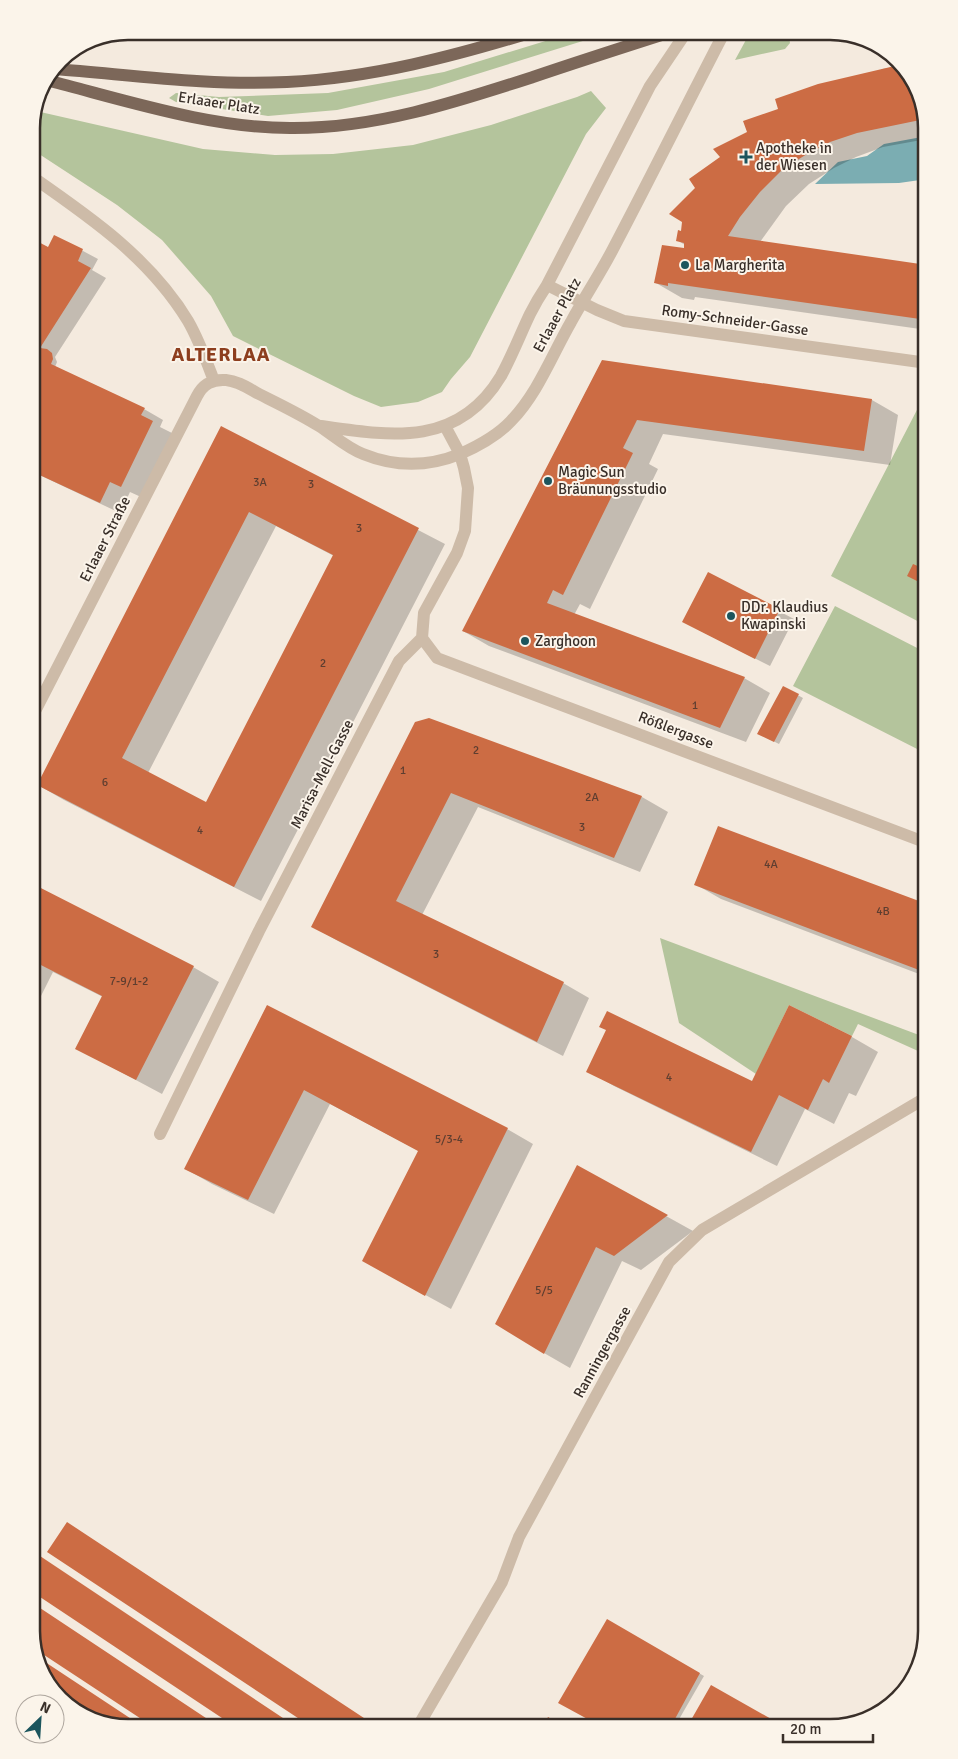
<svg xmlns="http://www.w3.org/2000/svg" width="958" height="1759" font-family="Signika,sans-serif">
  <rect width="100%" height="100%" fill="#f4eade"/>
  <path fill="#b4c49c" d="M 578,31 L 602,31 L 602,35 L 429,89 L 337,110 L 268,116 L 176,102 L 169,98 L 176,93 L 219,97 L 328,93 L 444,72 Z
    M 755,31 L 788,31 L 790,43 L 785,49 L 735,60 L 747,38 Z
    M 591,91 L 606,108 L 586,134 L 470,357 L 451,379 L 442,392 L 418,402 L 381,407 L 354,396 L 233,336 L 211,296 L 162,240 L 117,205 L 36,152 L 31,151 L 31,122 L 36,111 L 203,149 L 275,155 L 333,154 L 413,145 L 491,125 L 577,97 Z
    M 919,406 L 927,407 L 927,626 L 831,576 Z
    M 835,606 L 927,653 L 927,754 L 793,686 Z
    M 660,938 L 927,1038 L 927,1055 L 858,1024 L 852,1036 L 789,1005 L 756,1074 L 679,1023 Z"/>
  <path fill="#7badb2" d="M 927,136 L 927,179 L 899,183 L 815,184 L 838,162 L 867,156 L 884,144 Z"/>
  <path fill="#0003" fill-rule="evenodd" d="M 900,66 L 919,91 L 927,128 L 927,139 L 883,147 L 856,157 L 834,168 L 809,184 L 786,206 L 760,242 L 927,266 L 927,330 L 695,297 L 694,300 L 682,298 L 656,283 L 685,249 L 685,245 L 677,240 L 682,232 L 882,69 Z
    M 55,236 L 98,259 L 92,270 L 106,278 L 55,357 L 57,362 L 55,367 L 144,409 L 163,420 L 160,427 L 172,433 L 141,497 L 130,492 L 120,513 L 31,471 L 31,239 L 49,248 Z
    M 602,361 L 872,400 L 898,415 L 890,465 L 663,434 L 649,464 L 658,469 L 590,609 L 580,604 L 574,615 L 744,678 L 770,693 L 746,742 L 489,646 L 463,631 Z
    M 222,428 L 445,544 L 261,901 L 64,800 L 38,785 ZM 276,526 L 334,556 L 207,804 L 148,773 Z
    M 708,574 L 794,619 L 770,666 L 699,630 Z
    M 783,687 L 803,698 L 779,744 L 763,736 Z
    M 429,719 L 642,797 L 668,812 L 640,872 L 478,807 L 422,915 L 563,983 L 589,998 L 563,1056 L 338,941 L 312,926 Z
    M 695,884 L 927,905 L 927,977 L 721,899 Z
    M 31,885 L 193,967 L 219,982 L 162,1094 L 76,1048 L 103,997 L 53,972 L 31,1016 Z
    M 267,1006 L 507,1129 L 533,1144 L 451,1309 L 389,1275 L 419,1151 L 330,1104 L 274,1214 L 212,1184 L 186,1169 Z
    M 790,1007 L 852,1037 L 878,1052 L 856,1096 L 849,1093 L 834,1124 L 805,1109 L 777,1166 L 614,1086 L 588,1071 L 753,1083 Z
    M 578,1167 L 693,1231 L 641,1270 L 622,1261 L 570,1368 L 544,1353 Z
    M 72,1526 L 371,1724 L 369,1728 L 315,1728 Z
    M 607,1621 L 704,1676 L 674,1728 L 606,1728 Z
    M 36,1657 L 86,1715 L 67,1703 L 39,1668 Z"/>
  <path fill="#cc6c44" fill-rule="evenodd" d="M 899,65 L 919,91 L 925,119 L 857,133 L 830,142 L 807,154 L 783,169 L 760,192 L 740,217 L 728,236 L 927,265 L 927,320 L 668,283 L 668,286 L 654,283 L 662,245 L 684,248 L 684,243 L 676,241 L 678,230 L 681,231 L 682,222 L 669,214 L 695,188 L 689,179 L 720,157 L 713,149 L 747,132 L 743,121 L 778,109 L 775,99 L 818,84 Z
    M 54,235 L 83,249 L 78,261 L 91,268 L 40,348 L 47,349 L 52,353 L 53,359 L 51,364 L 145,408 L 141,415 L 153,421 L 121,487 L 110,482 L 100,503 L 31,471 L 31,238 L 48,247 Z
    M 602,360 L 872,399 L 864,451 L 637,420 L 623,448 L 633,453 L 563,595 L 553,590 L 547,603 L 745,677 L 720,728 L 462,631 Z
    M 221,426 L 419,528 L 234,887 L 37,785 ZM 249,512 L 333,555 L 206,802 L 122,758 Z
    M 913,564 L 927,570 L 927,586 L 907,576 Z
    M 708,572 L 780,609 L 755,659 L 682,622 Z
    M 783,686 L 799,694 L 774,742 L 757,734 Z
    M 429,718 L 642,796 L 614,858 L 451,793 L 396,901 L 564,982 L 537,1042 L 311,927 L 415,722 Z
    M 718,826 L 927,904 L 927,973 L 694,885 Z
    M 31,883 L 194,966 L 136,1080 L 75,1049 L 102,996 L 31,960 Z
    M 267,1005 L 508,1128 L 425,1296 L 362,1261 L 418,1151 L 304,1090 L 248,1200 L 184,1169 Z
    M 789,1005 L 852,1036 L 829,1083 L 823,1079 L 808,1110 L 779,1095 L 751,1152 L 586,1072 L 606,1030 L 599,1027 L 607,1011 L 752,1081 Z
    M 577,1165 L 668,1215 L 614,1256 L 596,1247 L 544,1354 L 495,1324 Z
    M 67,1522 L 367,1720 L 362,1728 L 313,1728 L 47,1552 Z
    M 40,1556 L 298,1728 L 237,1728 L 31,1591 L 31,1569 Z
    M 31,1602 L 221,1728 L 155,1728 L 35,1649 L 31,1631 Z
    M 607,1619 L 700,1673 L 670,1728 L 604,1728 L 558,1703 Z
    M 36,1656 L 145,1728 L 122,1728 L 81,1714 L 70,1706 L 39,1668 Z
    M 711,1685 L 787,1728 L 705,1728 L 691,1720 Z
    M 548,1717 L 567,1728 L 542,1728 Z"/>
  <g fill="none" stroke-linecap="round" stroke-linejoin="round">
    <path stroke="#cdbba8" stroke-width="12" d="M 31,176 C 90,217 150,258 188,321 C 199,340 206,360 214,381
      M 547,285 L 597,310 L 624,321 L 927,363
      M 321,426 C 390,436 458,448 501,376 C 512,356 520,335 530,314 C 535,304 541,294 547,285 L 650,86 L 687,31
      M 422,638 L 437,658 L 927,843
      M 31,719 L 197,396 C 203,384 212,379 226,380 C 238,381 248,388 259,394 C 279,404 300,414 319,426 C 333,435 347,448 363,454 C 395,467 428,467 460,454 C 478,446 497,436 511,421 C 538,393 552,355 571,322 C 584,298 600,274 613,249 C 651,177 687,104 725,31
      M 160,1134 L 259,931 L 399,661 L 422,638 L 424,613 L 457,553 L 465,531 L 468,488 L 464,468 L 460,454 L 445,426
      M 417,1728 L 502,1582 L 519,1537 L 669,1262 L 702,1230 L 927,1097"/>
    <path stroke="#7c6759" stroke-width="12" d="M 55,69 C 133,75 209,86 287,82 C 372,78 455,56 536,31
      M 50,81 C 128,101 214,129 294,128 C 377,128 456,102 533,77 C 580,61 627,46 674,31"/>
  </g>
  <g fill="#1c555d" stroke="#fbf4ea" stroke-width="2">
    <path d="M743.5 149.5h5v5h5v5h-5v5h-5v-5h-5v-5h5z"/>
    <circle cx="685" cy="265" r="5"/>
    <circle cx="548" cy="481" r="5"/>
    <circle cx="731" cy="616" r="5"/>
    <circle cx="525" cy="641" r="5"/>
  </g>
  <g text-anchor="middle" stroke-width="4" stroke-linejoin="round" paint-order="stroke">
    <g font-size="12" fill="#5e3e30">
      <text x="260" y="486">3A</text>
      <text x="311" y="488">3</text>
      <text x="359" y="532">3</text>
      <text x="323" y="667">2</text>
      <text x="695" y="709">1</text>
      <text x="476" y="754">2</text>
      <text x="403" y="774">1</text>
      <text x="105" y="786">6</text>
      <text x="592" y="801">2A</text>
      <text x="582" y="831">3</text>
      <text x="200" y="834">4</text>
      <text x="771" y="868">4A</text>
      <text x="883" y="915">4B</text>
      <text x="436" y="958">3</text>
      <text x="129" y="985">7-9/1-2</text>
      <text x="669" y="1081">4</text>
      <text x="449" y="1143">5/3-4</text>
      <text x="544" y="1294">5/5</text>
    </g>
    <g font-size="15" fill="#392f29" stroke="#fbf4ea">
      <text transform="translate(219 103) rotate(9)" y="5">Erlaaer Platz</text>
      <text transform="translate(557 315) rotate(-61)" y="5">Erlaaer Platz</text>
      <text transform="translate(735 320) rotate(8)" y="5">Romy-Schneider-Gasse</text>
      <text transform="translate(105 539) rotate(-63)" y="5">Erlaaer Straße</text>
      <text transform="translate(676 730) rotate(21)" y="5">Rößlergasse</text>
      <text transform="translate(322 774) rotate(-63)" y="5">Marisa-Mell-Gasse</text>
      <text transform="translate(602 1352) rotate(-61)" y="5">Ranningergasse</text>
    </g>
    <g font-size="15" fill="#392f29" stroke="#fbf4ea" text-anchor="start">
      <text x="756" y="153">Apotheke in<tspan x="756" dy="17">der Wiesen</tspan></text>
      <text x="695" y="270">La Margherita</text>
      <text x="558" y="477">Magic Sun<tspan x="558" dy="17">Bräunungsstudio</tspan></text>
      <text x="741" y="612">DDr. Klaudius<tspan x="741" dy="17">Kwapinski</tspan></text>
      <text x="535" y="646">Zarghoon</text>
    </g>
    <g font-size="20" font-weight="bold" letter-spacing="1" fill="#8d3e1e" stroke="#fbf4ea">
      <text x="221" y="361">ALTERLAA</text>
    </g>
  </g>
  <path d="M0 0H958V1759H0ZM128 40H830A88 88 0 0 1 918 128V1631A88 88 0 0 1 830 1719H128A88 88 0 0 1 40 1631V128A88 88 0 0 1 128 40Z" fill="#fbf4ea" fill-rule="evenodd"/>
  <path fill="none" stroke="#392f29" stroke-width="2.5" d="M128 40H830A88 88 0 0 1 918 128V1631A88 88 0 0 1 830 1719H128A88 88 0 0 1 40 1631V128A88 88 0 0 1 128 40Z"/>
  <g transform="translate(40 1719) rotate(25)"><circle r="24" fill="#fbf4ea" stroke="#ada59d"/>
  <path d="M0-4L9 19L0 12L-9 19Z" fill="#1c555d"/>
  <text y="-8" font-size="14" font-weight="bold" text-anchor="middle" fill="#392f29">N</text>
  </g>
  <path d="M783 1734v8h90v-8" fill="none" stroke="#392f29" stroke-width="2.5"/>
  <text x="790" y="1734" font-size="15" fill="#392f29" stroke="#fbf4ea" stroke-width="4" paint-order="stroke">20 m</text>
</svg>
